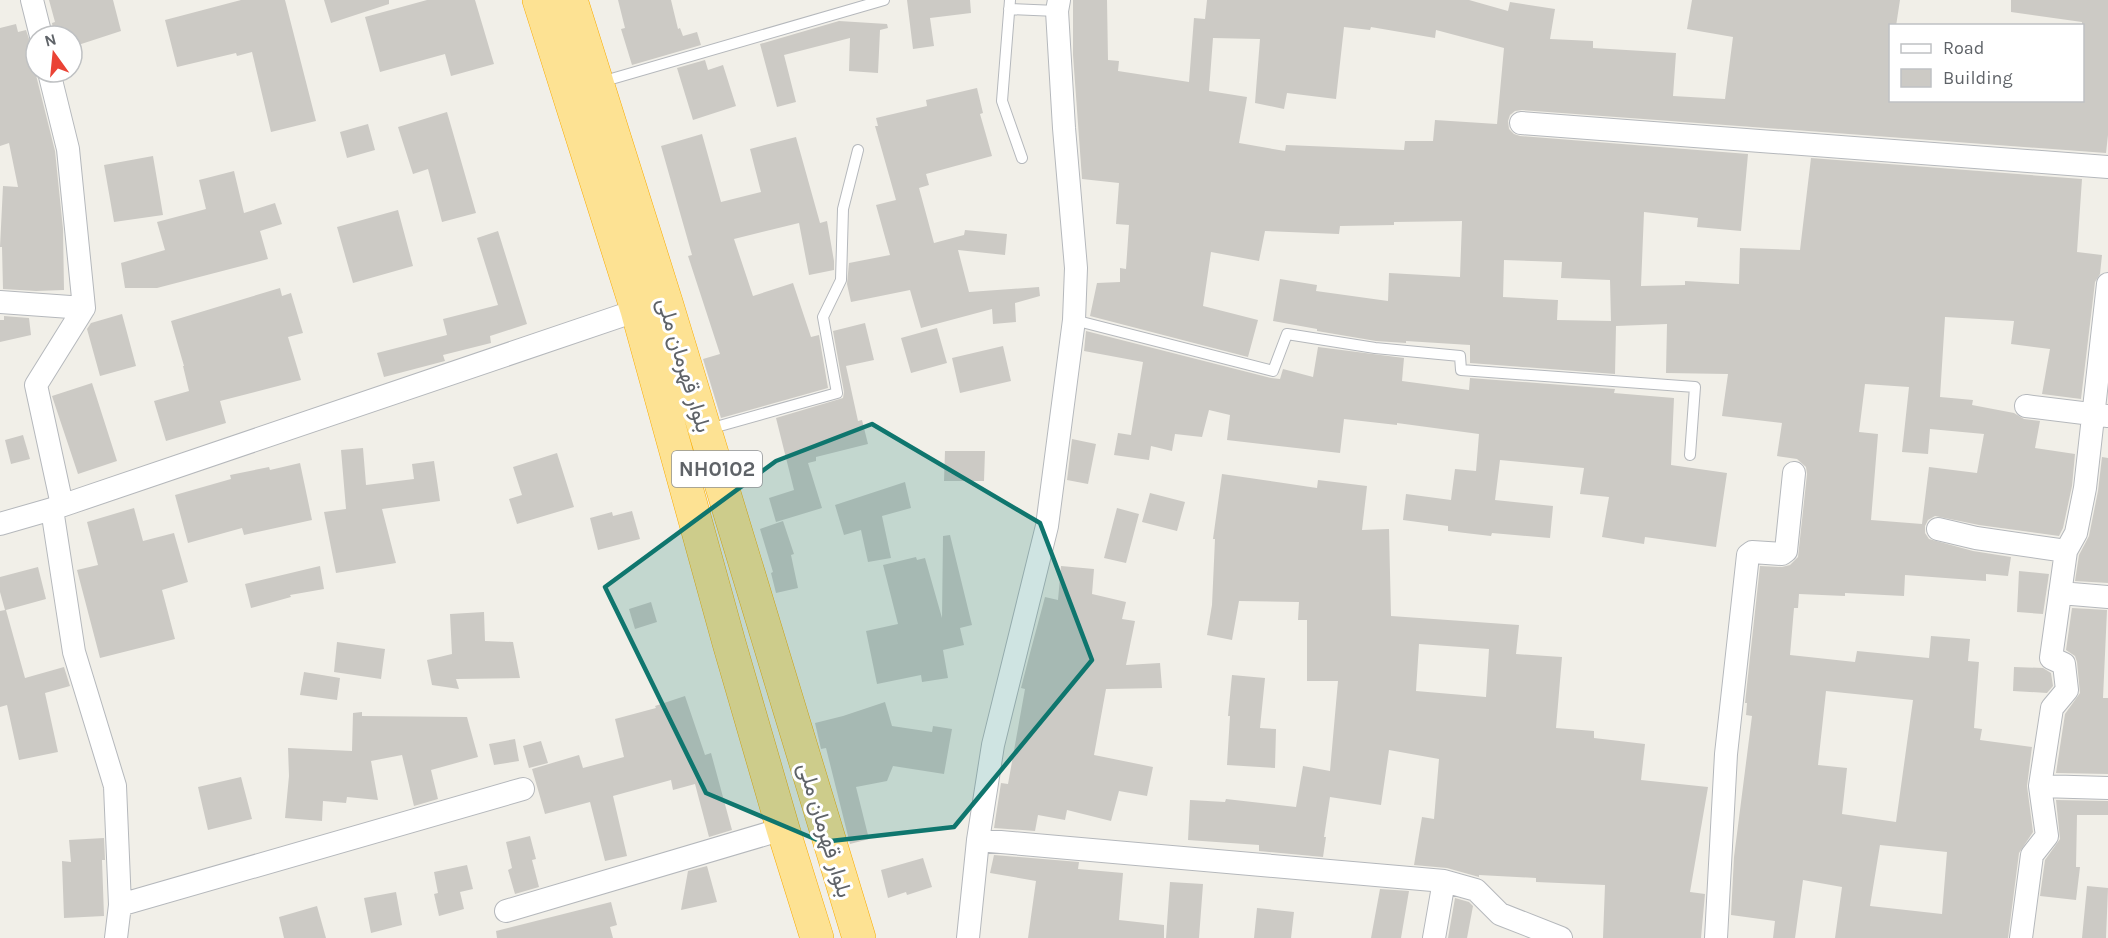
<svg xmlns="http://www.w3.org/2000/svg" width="2108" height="938" font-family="Karla,Vazirmatn,sans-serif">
  <rect width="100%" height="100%" fill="#f1efe8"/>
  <path fill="#cccac5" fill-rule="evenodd" d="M 49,0 L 113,0 L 121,31 L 72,47 L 72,36 L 54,36 L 52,23 L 55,22 Z
    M 241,0 L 285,0 L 316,121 L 271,132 L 252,52 L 237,56 L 236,53 L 177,67 L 165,20 Z
    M 324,0 L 389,0 L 389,4 L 331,23 Z
    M 427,0 L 475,0 L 494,64 L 451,76 L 445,54 L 380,72 L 365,17 Z
    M 618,0 L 671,0 L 678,29 L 680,28 L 683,36 L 697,32 L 701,45 L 632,65 L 621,29 L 625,28 Z
    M 907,0 L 970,0 L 971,13 L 930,18 L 934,46 L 913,49 Z
    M 1073,0 L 1107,0 L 1108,60 L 1119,61 L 1118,71 L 1189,82 L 1194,18 L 1205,19 L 1207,0 L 1469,0 L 1508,11 L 1510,2 L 1555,9 L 1550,39 L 1593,41 L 1593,48 L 1676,53 L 1673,96 L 1725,99 L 1733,37 L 1687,29 L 1692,0 L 1900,0 L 1896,26 L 1890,26 L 1890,100 L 2082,100 L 2082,22 L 2011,12 L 2011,0 L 2108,0 L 2108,135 L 2106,153 L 1522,110 L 1515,111 L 1510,115 L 1508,121 L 1509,129 L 1514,134 L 1520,136 L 1748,154 L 1741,231 L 1697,227 L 1698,218 L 1644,212 L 1641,286 L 1685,285 L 1685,281 L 1739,284 L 1740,248 L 1800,250 L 1811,158 L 2082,179 L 2077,252 L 2102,255 L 2100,274 L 2095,282 L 2081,399 L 2042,394 L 2050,349 L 2011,344 L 2014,321 L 1945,317 L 1940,397 L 1973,400 L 1972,405 L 2014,413 L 2024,419 L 2040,421 L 2035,448 L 2075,454 L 2072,486 L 2063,528 L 2059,536 L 1979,525 L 1935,516 L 1928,520 L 1925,526 L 1925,533 L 1929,539 L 1973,551 L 2011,557 L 2008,576 L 1986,574 L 1986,581 L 1905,575 L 1904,596 L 1845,593 L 1845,596 L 1799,594 L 1798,608 L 1794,608 L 1790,655 L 1855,662 L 1857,651 L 1929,658 L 1931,636 L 1970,639 L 1968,661 L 1979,662 L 1974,728 L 1982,729 L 1980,740 L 2032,747 L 2027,786 L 2033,832 L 2019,853 L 2008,938 L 1835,938 L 1842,887 L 1803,880 L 1795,938 L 1773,938 L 1775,921 L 1731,915 L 1734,857 L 1752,716 L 1746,715 L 1747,703 L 1745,703 L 1760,566 L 1782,567 L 1790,565 L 1798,557 L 1807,474 L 1806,467 L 1797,459 L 1777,456 L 1782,423 L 1722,416 L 1728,374 L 1666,373 L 1667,324 L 1616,326 L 1615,374 L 1470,363 L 1470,345 L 1406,341 L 1406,343 L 1376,341 L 1317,331 L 1317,329 L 1273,321 L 1280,279 L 1317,285 L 1316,291 L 1388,301 L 1389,273 L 1460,277 L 1462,221 L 1394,222 L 1394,225 L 1340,226 L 1339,234 L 1265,231 L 1259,261 L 1211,252 L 1203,306 L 1258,320 L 1248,357 L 1090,316 L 1097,283 L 1120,282 L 1120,268 L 1126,269 L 1129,225 L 1116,224 L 1119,183 L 1082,179 L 1073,55 ZM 1344,27 L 1370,30 L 1371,27 L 1435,38 L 1436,30 L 1504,48 L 1497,124 L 1435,120 L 1433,141 L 1405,141 L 1404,150 L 1286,145 L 1285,151 L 1239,143 L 1247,97 L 1209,91 L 1213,38 L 1260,39 L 1255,103 L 1284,109 L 1287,93 L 1336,99 ZM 1504,260 L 1562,262 L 1561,278 L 1610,280 L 1611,321 L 1557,320 L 1558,300 L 1503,297 ZM 1865,384 L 1909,387 L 1902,452 L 1928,454 L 1930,429 L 1984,434 L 1977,473 L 1929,467 L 1922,524 L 1871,520 L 1878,434 L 1859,432 ZM 1826,691 L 1913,700 L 1896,822 L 1842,814 L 1847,768 L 1818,765 ZM 1880,845 L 1947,852 L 1942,914 L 1870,906 Z
    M 839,21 L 887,24 L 888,28 L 880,30 L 878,73 L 849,71 L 850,38 L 784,55 L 796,102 L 777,107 L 760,44 Z
    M 16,24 L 18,32 L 26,30 L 31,45 L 36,48 L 36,75 L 55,151 L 63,229 L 64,290 L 36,291 L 3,289 L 2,247 L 0,247 L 3,186 L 18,187 L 9,143 L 0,146 L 0,28 Z
    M 705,60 L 708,70 L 723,65 L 736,106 L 693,120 L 677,68 Z
    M 977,88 L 983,113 L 980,114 L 992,156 L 926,174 L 929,185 L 919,188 L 934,243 L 964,235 L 965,230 L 1007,234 L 1005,255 L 958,250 L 969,292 L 1039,287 L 1040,296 L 1015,303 L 1016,322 L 993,324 L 992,309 L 921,328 L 910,290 L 851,302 L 847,284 L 849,263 L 890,255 L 876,205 L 896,200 L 875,126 L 878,126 L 876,118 L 927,106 L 926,100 Z
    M 447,112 L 476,213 L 442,222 L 428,169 L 413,174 L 398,127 Z
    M 368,124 L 375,150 L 347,158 L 340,132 Z
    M 702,134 L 721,202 L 761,192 L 750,149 L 796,137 L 820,223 L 827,221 L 834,261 L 834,270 L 809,275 L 799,223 L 734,239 L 753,296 L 793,283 L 811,337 L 819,335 L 828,388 L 721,418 L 703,359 L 720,354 L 688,256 L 692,255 L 661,146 Z
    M 153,156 L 163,215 L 114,222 L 104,165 Z
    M 234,171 L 244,213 L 275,203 L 282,224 L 260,231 L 268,259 L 157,288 L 125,288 L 121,263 L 165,250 L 157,222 L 206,209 L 199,180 Z
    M 398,210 L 413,266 L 353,283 L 337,227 Z
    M 498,231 L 527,324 L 490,336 L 491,343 L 443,355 L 445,361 L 384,377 L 377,353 L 447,335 L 443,319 L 498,305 L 477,238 Z
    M 280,288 L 282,296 L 291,293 L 303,333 L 288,337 L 301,380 L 220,401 L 226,423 L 166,441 L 154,401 L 189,391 L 183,366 L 184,366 L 171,321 Z
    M 122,314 L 136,366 L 100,376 L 87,329 L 91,323 Z
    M 4,316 L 29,318 L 31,335 L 0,342 L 0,320 L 4,320 Z
    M 865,323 L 874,360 L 846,366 L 858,421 L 862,420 L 868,444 L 816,457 L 816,461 L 808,463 L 822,508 L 776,522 L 769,498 L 794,490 L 776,418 L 843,398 L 844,392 L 833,331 Z
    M 937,328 L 947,363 L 911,373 L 901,338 Z
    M 1086,331 L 1271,378 L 1280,379 L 1283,369 L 1313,377 L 1318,347 L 1404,358 L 1402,381 L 1469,390 L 1470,378 L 1615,389 L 1614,393 L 1674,398 L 1671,465 L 1727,473 L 1716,547 L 1645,537 L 1644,544 L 1602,537 L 1609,497 L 1580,494 L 1584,468 L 1500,460 L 1495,500 L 1553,506 L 1550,538 L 1492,533 L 1491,536 L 1448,531 L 1448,526 L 1403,520 L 1406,494 L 1451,500 L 1455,469 L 1476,471 L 1479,434 L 1397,423 L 1397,425 L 1344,419 L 1340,453 L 1227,440 L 1230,415 L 1209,410 L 1202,437 L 1175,434 L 1172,451 L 1151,446 L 1149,460 L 1114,455 L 1118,433 L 1131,435 L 1143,362 L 1084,351 Z
    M 1003,346 L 1011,381 L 960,393 L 952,358 Z
    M 92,383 L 117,461 L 78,474 L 52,396 Z
    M 23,435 L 30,459 L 11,464 L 5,440 Z
    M 1072,439 L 1096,444 L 1088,484 L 1067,480 Z
    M 363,448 L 366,485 L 414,479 L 412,464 L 434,461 L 440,501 L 382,509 L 396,563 L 336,573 L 324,512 L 346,509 L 341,450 Z
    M 945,451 L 985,451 L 984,481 L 944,481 Z
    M 557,453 L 574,507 L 517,524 L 509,499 L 522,495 L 513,467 Z
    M 2102,457 L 2108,458 L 2108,583 L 2075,581 L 2079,555 L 2089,536 L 2098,491 Z
    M 300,463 L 312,520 L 244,535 L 242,528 L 188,543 L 175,495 L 231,479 L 230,475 L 269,467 L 270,470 Z
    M 1222,474 L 1317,488 L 1318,480 L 1367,486 L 1362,530 L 1389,529 L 1391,616 L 1519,625 L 1516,654 L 1562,657 L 1556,728 L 1594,731 L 1594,738 L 1645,744 L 1641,780 L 1708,787 L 1690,892 L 1705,894 L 1701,938 L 1603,938 L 1605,885 L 1536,882 L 1536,878 L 1479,875 L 1479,877 L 1447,868 L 1414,865 L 1422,817 L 1434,819 L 1439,759 L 1389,750 L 1381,805 L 1330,797 L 1324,837 L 1326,837 L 1323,857 L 1259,851 L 1259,845 L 1188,840 L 1190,800 L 1225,802 L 1226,799 L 1296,807 L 1303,766 L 1330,771 L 1338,681 L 1307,681 L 1307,620 L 1298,620 L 1299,602 L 1239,601 L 1232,640 L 1207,635 L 1212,605 L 1215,539 L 1213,539 ZM 1419,644 L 1489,649 L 1486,697 L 1416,691 Z
    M 905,482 L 911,508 L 882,516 L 891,558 L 868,562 L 861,530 L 844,535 L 835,505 Z
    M 1150,493 L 1185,502 L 1177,531 L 1142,522 Z
    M 134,508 L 143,541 L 174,533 L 188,582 L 162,590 L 175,639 L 100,658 L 77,570 L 98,565 L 87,522 Z
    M 1117,508 L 1139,514 L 1126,563 L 1104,558 Z
    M 632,511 L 640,539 L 598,550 L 590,518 L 612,512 L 613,516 Z
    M 783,521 L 794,554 L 791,555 L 798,588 L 776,593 L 771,573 L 773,572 L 760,529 Z
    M 950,535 L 972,625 L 960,628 L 964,645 L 943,650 L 948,678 L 922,682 L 921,675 L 877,684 L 866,631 L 898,624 L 883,565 L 916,557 L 917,560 L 925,558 L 942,618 L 943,536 Z
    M 320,566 L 324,589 L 290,595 L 291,597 L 251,608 L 245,584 Z
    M 1061,566 L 1094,569 L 1092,594 L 1126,602 L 1122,619 L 1135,621 L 1126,665 L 1160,663 L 1162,688 L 1106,689 L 1094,755 L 1153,767 L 1147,796 L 1119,791 L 1111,821 L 1067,810 L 1065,820 L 1038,815 L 1035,831 L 994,828 L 1001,783 L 1008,784 L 1025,689 L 1021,688 L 1030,653 L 1045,597 L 1058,600 Z
    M 38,567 L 46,599 L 6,610 L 25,678 L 64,667 L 70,686 L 45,693 L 58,752 L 19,760 L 7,705 L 0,707 L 0,611 L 5,610 L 0,592 L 0,577 Z
    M 2019,571 L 2049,574 L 2043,614 L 2017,612 Z
    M 651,602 L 657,622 L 635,629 L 629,609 Z
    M 2072,608 L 2107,610 L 2103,698 L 2108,698 L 2108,774 L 2056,773 L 2065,714 L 2080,693 L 2077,662 L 2075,656 L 2066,650 Z
    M 484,612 L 485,641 L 513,642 L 520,678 L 456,679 L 459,689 L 432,685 L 427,660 L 452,654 L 450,614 Z
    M 337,642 L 385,649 L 381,679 L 334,672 Z
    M 2014,667 L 2043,668 L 2051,673 L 2053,686 L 2047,693 L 2013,691 Z
    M 304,672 L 340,678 L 337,700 L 300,695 Z
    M 1232,675 L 1265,678 L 1260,728 L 1276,729 L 1275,768 L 1227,765 L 1230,716 L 1228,716 Z
    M 685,696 L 705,755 L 711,753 L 732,830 L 709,837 L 695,784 L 673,790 L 671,780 L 613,796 L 627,856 L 605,861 L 590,802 L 545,814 L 532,769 L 579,755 L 583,768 L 624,757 L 615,719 L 656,708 L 655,706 Z
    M 885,702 L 892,726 L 932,732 L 933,726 L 952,729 L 944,774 L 893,766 L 887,781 L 856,787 L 869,839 L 850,844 L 826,748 L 821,749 L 815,723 L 843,716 Z
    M 362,712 L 362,716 L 467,717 L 478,757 L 431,770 L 438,799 L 414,806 L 402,755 L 371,761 L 378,800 L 347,797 L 346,803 L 323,801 L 322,821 L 285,818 L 289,776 L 288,748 L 352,751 L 353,713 Z
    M 515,739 L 519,761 L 494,765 L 489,744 Z
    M 541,741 L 548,763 L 529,768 L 523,746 Z
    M 241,777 L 252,819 L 208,830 L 198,787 Z
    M 2056,800 L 2108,801 L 2108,815 L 2077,815 L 2076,867 L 2080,867 L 2076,900 L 2040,896 L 2045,860 L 2060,839 Z
    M 530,836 L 536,859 L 532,860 L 539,887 L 515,894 L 508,870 L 512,868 L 506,842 Z
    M 104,838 L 105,860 L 102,860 L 104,916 L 64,918 L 62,861 L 71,862 L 69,840 Z
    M 994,855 L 1079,862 L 1078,869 L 1123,873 L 1119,920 L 1164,925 L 1164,938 L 1028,938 L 1036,881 L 990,873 Z
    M 923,858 L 932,887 L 907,895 L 906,892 L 888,898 L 881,870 Z
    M 467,865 L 473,889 L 460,892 L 464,909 L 439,916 L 434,894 L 438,893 L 434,872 Z
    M 707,866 L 717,902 L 681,910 L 688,871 Z
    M 1170,882 L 1203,884 L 1199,938 L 1166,938 Z
    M 2087,886 L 2108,888 L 2106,938 L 2082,938 Z
    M 1380,889 L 1409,891 L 1401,938 L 1371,938 Z
    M 396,892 L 402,925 L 371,933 L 364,898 Z
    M 1455,898 L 1469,902 L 1473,906 L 1467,938 L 1448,938 Z
    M 611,902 L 617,925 L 610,927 L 613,938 L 497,938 L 496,931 Z
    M 317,906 L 326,938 L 284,938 L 279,917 Z
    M 1257,908 L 1294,912 L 1291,938 L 1254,938 Z"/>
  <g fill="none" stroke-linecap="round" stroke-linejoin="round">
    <defs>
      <path id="lane" d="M 1010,0 L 1002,101 L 1022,158
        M 1009,9 L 1057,11
        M 601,82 L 884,0
        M 1074,320 L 1273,371 L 1287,334 L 1375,348 L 1460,356 L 1461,370 L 1695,387 L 1690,455
        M 709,429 L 837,393 L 823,317 L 841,280 L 843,209 L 858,150"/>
      <path id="street" d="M 32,0 L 41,36
        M 49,72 L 68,149 L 84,308 L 36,385 L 62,505
        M 1521,123 L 2108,167
        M 0,302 L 84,308
        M 2026,406 L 2108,416
        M 52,509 L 74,652 L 115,786 L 120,905 L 116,938
        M 0,524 L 52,509 L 650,306
        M 1938,529 L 1976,538 L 2066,551
        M 2060,593 L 2108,597
        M 2040,786 L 2108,788
        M 978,840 L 1444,881 L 1476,890 L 1500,914 L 1561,938
        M 120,905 L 523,789
        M 506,911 L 783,829
        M 968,938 L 978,840 L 993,745 L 1047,526 L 1074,320 L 1076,268 L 1064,128 L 1057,11 L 1059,0
        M 1434,938 L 1444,881
        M 1716,938 L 1726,754 L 1748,555 L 1752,552 L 1782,554 L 1786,551 L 1794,473
        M 2021,938 L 2032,855 L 2047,836 L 2040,786 L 2052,708 L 2067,690 L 2064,664 L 2051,658 L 2066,551 L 2076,533 L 2085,488 L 2108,284"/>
      <path id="highway" d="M 539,0 L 637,310 L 729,643 L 783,829 L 817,938
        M 571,0 L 666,302 L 859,938"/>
    </defs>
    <use href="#lane" stroke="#b5b8bc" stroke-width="12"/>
    <use href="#street" stroke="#b5b8bc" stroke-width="24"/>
    <use href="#highway" stroke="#f9ab00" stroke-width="34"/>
    <use href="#lane" stroke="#fff" stroke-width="10"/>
    <use href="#street" stroke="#fff" stroke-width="22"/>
    <use href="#highway" stroke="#fde293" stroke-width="33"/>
  </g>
  <path fill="#0f766e" fill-opacity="0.2" stroke="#0f766e" stroke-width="4.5" stroke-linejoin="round" d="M 872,424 L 1040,523 L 1092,660 L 954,827 L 822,842 L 706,793 L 605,587 L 776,461 Z"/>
  <g text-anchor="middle" stroke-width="6" stroke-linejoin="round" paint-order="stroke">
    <rect fill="#fff" stroke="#8f9295" stroke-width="1.5" x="672" y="451" width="90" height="36" rx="4.5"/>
    <g font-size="21" font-weight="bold" fill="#5f6368">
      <text x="717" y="476">NH0102</text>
    </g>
    <g font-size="22" fill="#5f6368" stroke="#fff">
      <text transform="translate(685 365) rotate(73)" y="8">بلوار قهرمان ملی</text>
      <text transform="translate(826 830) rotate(73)" y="8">بلوار قهرمان ملی</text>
    </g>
  </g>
  <rect x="1889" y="24" width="195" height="78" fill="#ffffff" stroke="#bfc1c3" stroke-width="1.5"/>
  <rect x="1901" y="44" width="30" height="9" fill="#ffffff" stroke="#bfc1c3" stroke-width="1.5"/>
  <text x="1943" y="54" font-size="18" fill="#5f6368">Road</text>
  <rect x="1901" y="69" width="30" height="18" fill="#cccac5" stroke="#bfc1c3" stroke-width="1.5"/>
  <text x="1943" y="84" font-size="18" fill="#5f6368">Building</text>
  <g transform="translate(54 54) rotate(345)"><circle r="28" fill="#ffffff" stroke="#bfc1c3" stroke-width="1.5"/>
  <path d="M0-4.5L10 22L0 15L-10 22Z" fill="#ea4335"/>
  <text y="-9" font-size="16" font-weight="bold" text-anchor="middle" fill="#5f6368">N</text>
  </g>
</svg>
